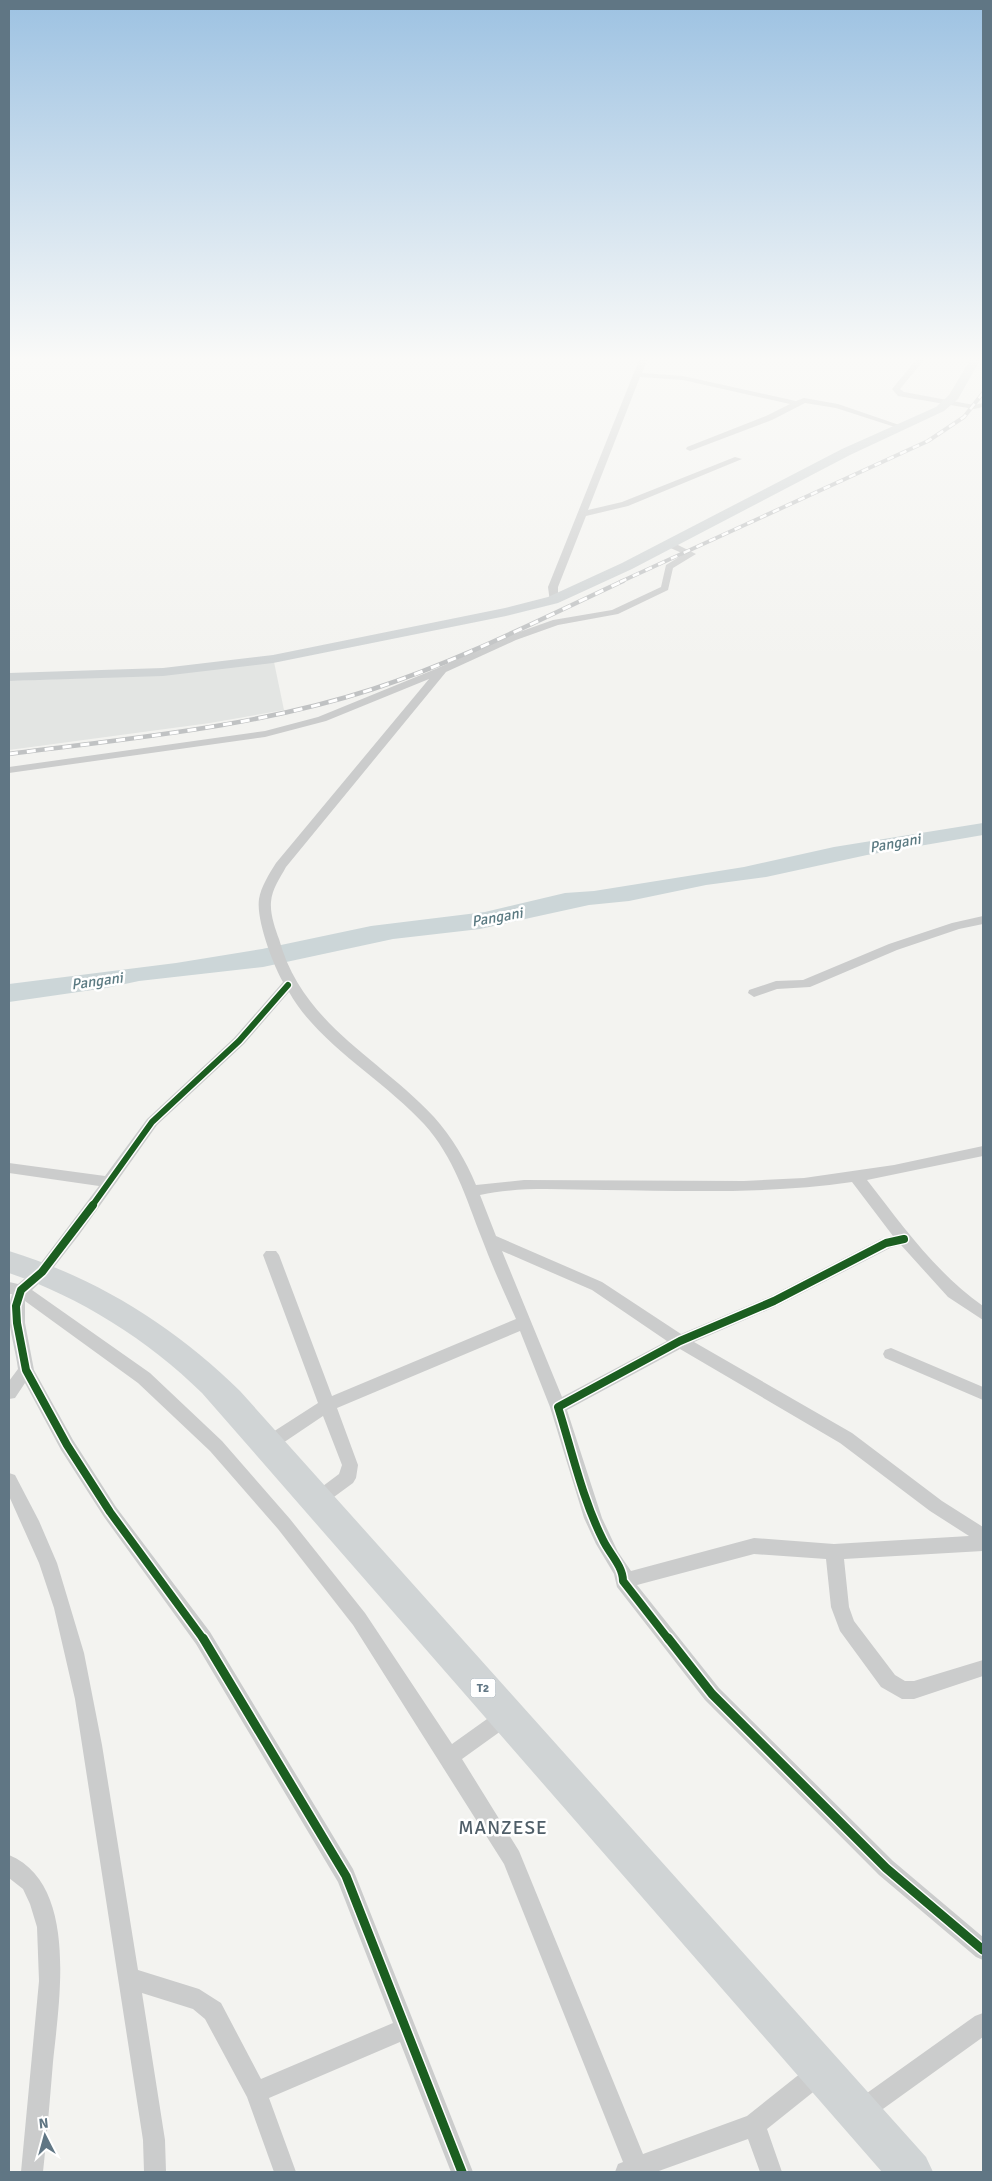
<svg xmlns="http://www.w3.org/2000/svg" width="992" height="2181" font-family="Signika,sans-serif">
  <rect width="100%" height="100%" fill="#f3f3f0"/>
  <path fill="#e3e5e3" d="M 274,662 L 284,710 L 210,723 L 9,750 L 9,681 L 133,676 Z"/>
  <path fill="#ccd6d8" d="M 983,823 L 983,835 L 867,855 L 766,877 L 706,885 L 629,901 L 589,905 L 480,929 L 393,939 L 263,967 L 139,981 L 106,988 L 9,1002 L 9,984 L 176,963 L 262,949 L 371,926 L 485,912 L 565,893 L 594,891 L 744,867 L 834,847 Z"/>
  <g fill="none" stroke-linecap="round" stroke-linejoin="round">
    <path fill="#cbcccc" fill-rule="evenodd" d="M 639,360 L 647,360 L 642,373 L 683,376 L 796,401 L 804,398 L 838,404 L 905,427 L 901,429 L 836,408 L 805,403 L 772,420 L 690,451 L 686,449 L 687,447 L 766,416 L 790,404 L 683,380 L 640,377 L 588,510 L 622,502 L 735,457 L 742,459 L 628,506 L 586,516 L 558,587 L 558,600 L 550,602 L 548,587 Z
      M 916,360 L 924,360 L 900,389 L 904,392 L 974,405 L 983,403 L 983,407 L 974,409 L 898,396 L 892,389 Z
      M 666,542 L 672,542 L 696,554 L 673,568 L 668,590 L 618,614 L 558,625 L 516,640 L 446,672 L 286,867 C 280,878 272,889 271,902 C 270,914 275,928 279,939 C 302,1024 378,1057 434,1117 C 452,1137 466,1161 476,1185 L 524,1180 L 744,1181 L 804,1178 L 894,1165 L 983,1146 L 983,1156 L 867,1180 C 902,1225 936,1273 983,1306 L 983,1320 L 948,1297 L 901,1245 L 890,1248 L 779,1305 L 694,1342 L 852,1433 L 942,1501 L 983,1527 L 983,1551 L 844,1559 L 849,1607 L 854,1621 L 895,1675 L 905,1681 L 914,1681 L 983,1660 L 983,1676 L 914,1699 L 902,1699 L 881,1687 L 840,1631 L 831,1607 L 826,1559 L 754,1554 L 637,1585 L 719,1688 L 893,1861 L 983,1937 L 983,1960 L 976,1957 L 879,1875 L 705,1700 L 617,1587 L 614,1574 L 596,1544 L 584,1518 L 550,1407 L 520,1331 L 337,1408 L 358,1465 L 356,1478 L 353,1483 L 323,1505 L 317,1507 L 311,1505 L 308,1500 L 311,1495 L 339,1474 L 342,1465 L 323,1416 L 274,1449 L 268,1451 L 262,1449 L 260,1444 L 262,1439 L 318,1403 L 263,1255 L 266,1251 L 276,1251 L 279,1255 L 332,1396 L 516,1319 C 504,1292 492,1266 482,1239 C 466,1198 454,1157 424,1124 C 384,1080 318,1044 289,992 L 244,1044 L 157,1125 L 79,1235 L 47,1276 L 32,1290 L 150,1373 L 222,1441 L 290,1519 L 365,1613 L 452,1744 L 501,1709 L 508,1706 L 515,1709 L 518,1715 L 515,1721 L 462,1759 L 519,1851 L 643,2154 L 747,2116 L 811,2065 L 819,2062 L 827,2065 L 830,2073 L 827,2081 L 767,2129 L 782,2172 L 760,2172 L 748,2139 L 656,2172 L 615,2172 L 618,2164 L 623,2162 L 504,1864 L 353,1625 L 278,1529 L 210,1451 L 138,1383 L 25,1301 L 25,1323 L 34,1370 L 73,1440 L 116,1507 L 210,1632 L 353,1869 L 473,2172 L 451,2172 L 400,2042 L 269,2098 L 296,2172 L 274,2172 L 247,2097 L 205,2019 L 193,2009 L 142,1993 L 165,2140 L 166,2172 L 144,2172 L 143,2140 L 75,1699 L 54,1608 L 39,1563 L 9,1496 L 9,1473 L 15,1475 L 39,1521 L 57,1563 L 84,1653 L 102,1745 L 138,1970 L 199,1989 L 221,2003 L 261,2079 L 393,2023 L 338,1882 L 196,1644 L 104,1517 L 61,1450 L 25,1383 L 15,1398 L 9,1399 L 9,1381 L 18,1369 C 15,1344 4,1319 12,1294 L 9,1294 L 9,1282 L 18,1284 L 37,1268 L 99,1186 L 9,1173 L 9,1163 L 105,1176 L 147,1119 L 234,1038 L 283,982 C 273,964 256,920 259,899 C 261,887 269,874 276,863 L 429,679 L 326,721 L 265,737 L 9,773 L 9,767 L 265,731 L 318,717 L 438,668 L 508,636 L 553,620 L 612,610 L 661,587 L 666,565 L 684,554 L 666,546 ZM 852,1182 L 893,1236 L 881,1239 L 769,1297 L 681,1334 L 602,1282 L 496,1236 L 480,1195 C 521,1186 564,1190 605,1190 C 688,1191 770,1194 852,1182 ZM 502,1251 L 592,1290 L 667,1341 L 562,1397 ZM 680,1349 L 840,1443 L 930,1511 L 969,1536 L 834,1544 L 754,1538 L 631,1571 L 618,1552 L 602,1518 L 567,1410 Z
      M 983,916 L 983,924 L 959,929 L 897,950 L 810,987 L 777,989 L 754,997 L 748,993 L 749,990 L 776,981 L 803,980 L 889,944 L 952,923 Z
      M 891,1348 L 983,1387 L 983,1400 L 885,1358 L 883,1354 L 885,1350 Z
      M 9,1855 C 79,1884 59,2002 53,2062 C 50,2098 47,2135 43,2172 L 21,2172 L 39,1981 L 37,1927 L 30,1904 L 23,1889 L 9,1878 Z
      M 983,2013 L 983,2037 L 869,2119 L 861,2122 L 853,2119 L 850,2111 L 853,2103 L 975,2016 Z"/>
    <path fill="#d0d4d5" fill-rule="evenodd" d="M 970,360 L 980,360 L 958,399 L 944,411 L 850,455 L 632,569 L 558,603 L 506,616 L 273,663 L 163,676 L 9,681 L 9,673 L 163,668 L 273,655 L 505,608 L 548,597 L 622,563 L 842,449 L 936,407 L 949,395 Z"/>
    <path fill="#d0d4d5" fill-rule="evenodd" d="M 9,1251 C 97,1278 175,1327 240,1391 L 926,2157 L 933,2172 L 882,2172 L 202,1393 C 148,1340 80,1297 9,1273 Z"/>
    <defs>
      <path id="rail-far1" d="M 620,582 L 928,441 L 964,417 L 983,393"/>
      <path id="rail" d="M 9,754 C 131,738 256,727 373,689 C 459,661 541,619 623,581"/>
    </defs>
    <use href="#rail-far1" stroke="#c0c2c3" stroke-width="4"/>
    <use href="#rail" stroke="#c0c2c3" stroke-width="4.5"/>
    <use href="#rail-far1" stroke="#fff" stroke-width="2.5" stroke-dasharray="7" stroke-linecap="butt"/>
    <use href="#rail" stroke="#fff" stroke-width="3" stroke-dasharray="9" stroke-linecap="butt"/>
    <defs>
      <path id="cycleway-far2" d="M 92,1206 L 152,1122 L 239,1041 L 288,985"/>
      <path id="cycleway-far1" d="M 93,1205 L 42,1272 L 21,1290 L 16,1306 L 17,1323 L 26,1370 L 67,1445 L 110,1512 L 204,1640
        M 669,1640 L 623,1581 C 623,1566 609,1553 603,1540 C 582,1498 572,1451 558,1407 L 680,1341 L 774,1301 L 886,1243 L 904,1239"/>
      <path id="cycleway" d="M 203,1638 L 346,1876 L 462,2172
        M 668,1638 L 712,1694 L 886,1868 L 983,1950"/>
    </defs>
    <use href="#cycleway-far2" stroke="#fff" stroke-width="9"/>
    <use href="#cycleway-far1" stroke="#fff" stroke-width="11"/>
    <use href="#cycleway" stroke="#fff" stroke-width="12"/>
    <use href="#cycleway-far2" stroke="#1b5e20" stroke-width="6"/>
    <use href="#cycleway-far1" stroke="#1b5e20" stroke-width="8"/>
    <use href="#cycleway" stroke="#1b5e20" stroke-width="9"/>
  </g>
  <linearGradient id="sky" x2="0" y2="1"><stop stop-color="#9dc2e2"/><stop offset="0.54" stop-color="#fafaf8"/><stop offset="1" stop-color="#fafaf8" stop-opacity="0"/></linearGradient>
  <rect width="992" height="665" fill="url(#sky)"/>
  <g text-anchor="middle" stroke-width="5" stroke-linejoin="round" paint-order="stroke">
    <rect fill="#fff" stroke="#909fa9" stroke-width="1" x="470.5" y="1678.5" width="25" height="19" rx="4"/>
    <g font-size="12" font-weight="bold" fill="#607684">
      <text x="483" y="1692">T2</text>
    </g>
    <g font-size="15" font-style="italic" fill="#5b7a82" stroke="#fff">
      <text transform="translate(895 843) rotate(-10)" y="5">Pangani</text>
      <text transform="translate(497 917) rotate(-10)" y="5">Pangani</text>
      <text transform="translate(97 981) rotate(-8)" y="5">Pangani</text>
    </g>
    <g font-size="19" letter-spacing="1" fill="#4f5e68" stroke="#fff">
      <text x="503" y="1834">MANZESE</text>
    </g>
  </g>
  <rect width="992" height="2181" fill="none" stroke="#607684" stroke-width="20"/>
  <g transform="translate(45 2136) rotate(354)" stroke="#ffffff" stroke-width="4" paint-order="stroke">
  <path d="M0-4L9 19L0 12L-9 19Z" fill="#607684"/>
  <text y="-8" font-size="14" font-weight="bold" text-anchor="middle" fill="#607684">N</text>
  </g>
</svg>
